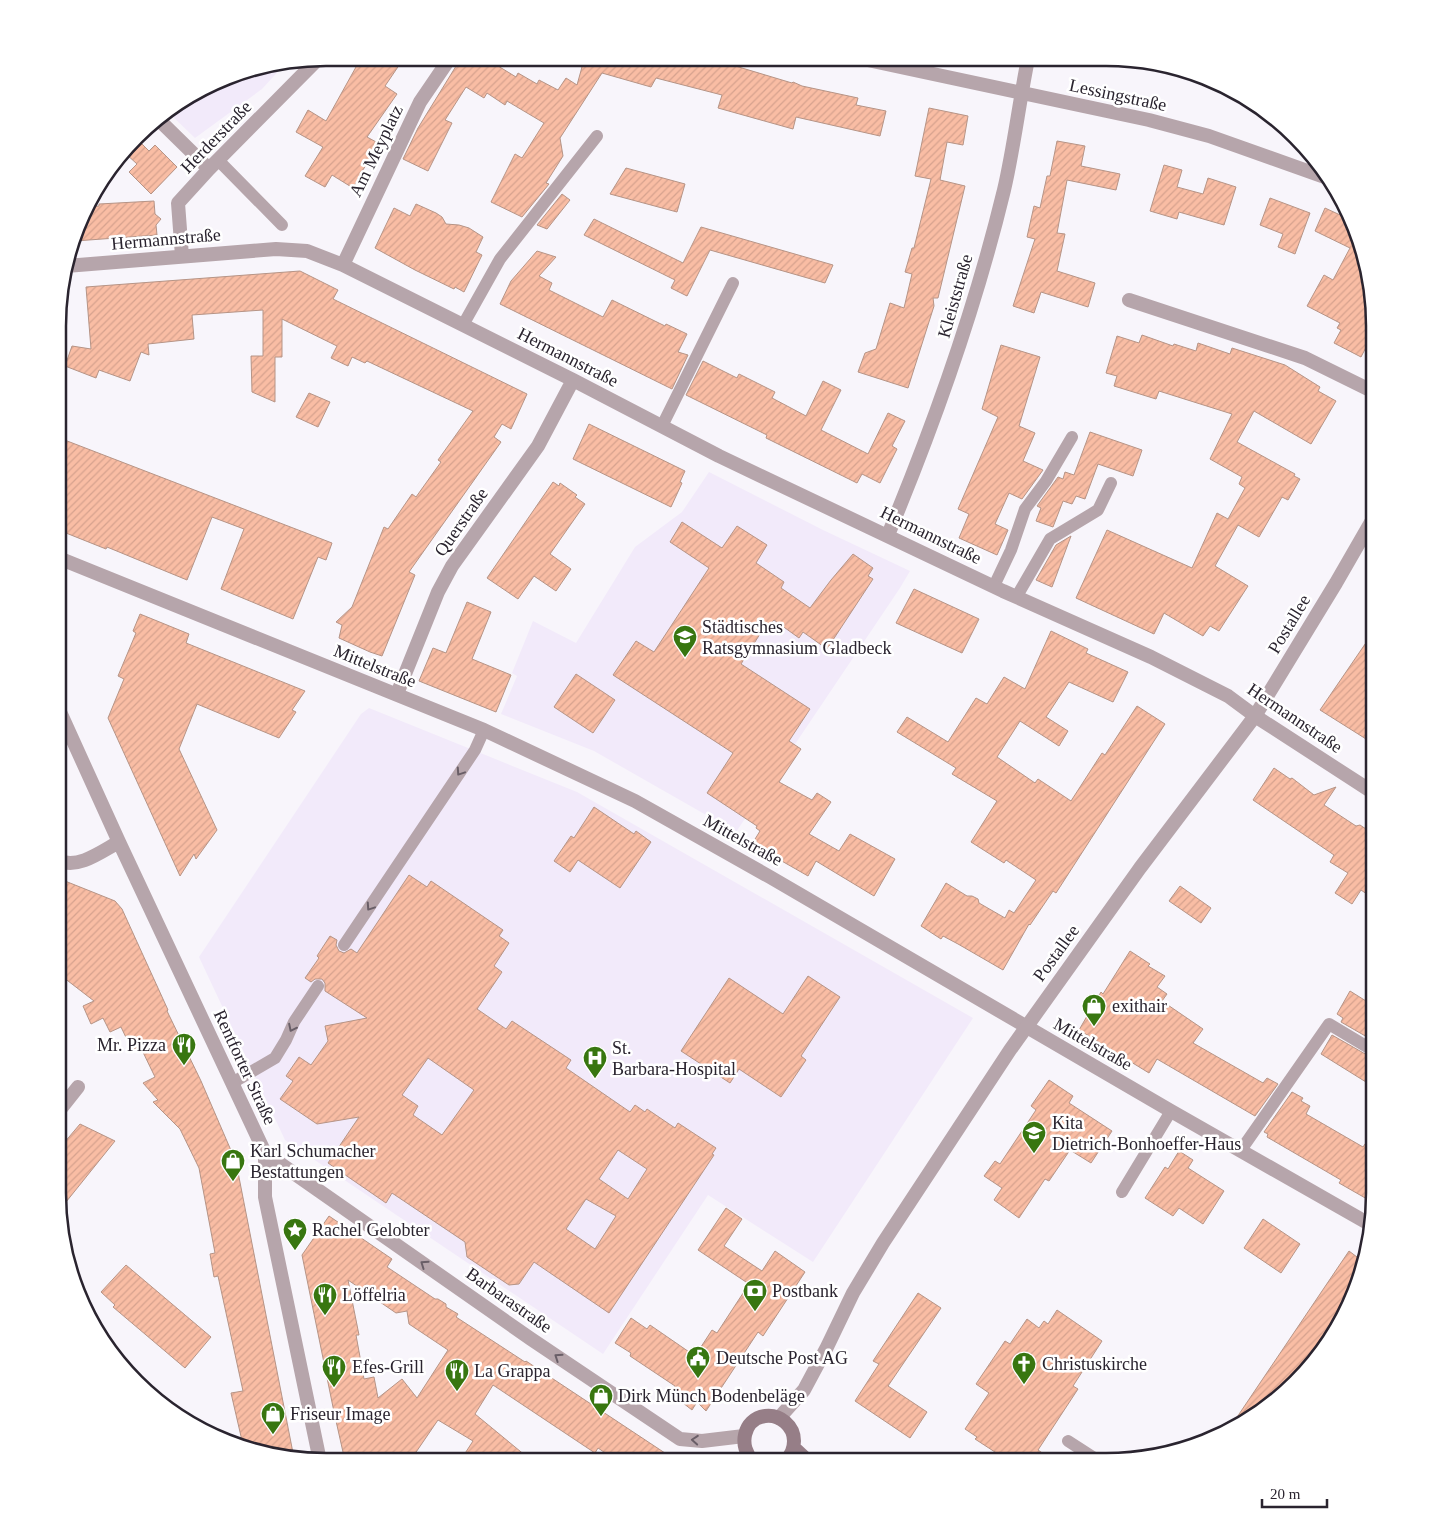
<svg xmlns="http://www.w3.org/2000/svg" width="1432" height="1519" font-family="Georgia,serif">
  <defs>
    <pattern id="building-hatch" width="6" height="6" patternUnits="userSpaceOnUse" patternTransform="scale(1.25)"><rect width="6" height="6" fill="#f9bda4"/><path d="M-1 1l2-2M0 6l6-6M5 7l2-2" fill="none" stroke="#d6a28e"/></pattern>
  </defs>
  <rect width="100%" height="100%" fill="#f8f5fb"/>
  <path fill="#f2eafa" d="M 284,65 L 262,89 L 195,138 L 169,113 L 240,72 Z
    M 709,472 L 823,530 L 910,571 L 900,588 L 736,832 L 594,751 L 501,714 L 517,676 L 512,673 L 533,621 L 576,643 L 635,547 L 682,512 Z
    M 369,708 L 577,792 L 973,1018 L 813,1262 L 708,1195 L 603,1354 L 285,1140 L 199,957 L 361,714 Z"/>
  <path fill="url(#building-hatch)" stroke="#b69486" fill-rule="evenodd" d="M 361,58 L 404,58 L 385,86 L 397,94 L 367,137 L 378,143 L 353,188 L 332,175 L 325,187 L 305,176 L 323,147 L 296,132 L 308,110 L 326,121 Z
    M 461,58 L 485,58 L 516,77 L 518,73 L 537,84 L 539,80 L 558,90 L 566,78 L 577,85 L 582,67 L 569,63 L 570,58 L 712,59 L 792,83 L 793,82 L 802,86 L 858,98 L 856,105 L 886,111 L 880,136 L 796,117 L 793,129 L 718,108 L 722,95 L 656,78 L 651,87 L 602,73 L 560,138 L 563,156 L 546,183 L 549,184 L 522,217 L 491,202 L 515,154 L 522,158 L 544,123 L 507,101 L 505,105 L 487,93 L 484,98 L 466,87 L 445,120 L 452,123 L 428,171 L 403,159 L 418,128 Z
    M 929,108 L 968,116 L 963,145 L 947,142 L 940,180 L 965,186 L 938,298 L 933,298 L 934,306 L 908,388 L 858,372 L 865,353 L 876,349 L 890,303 L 904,308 L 912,274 L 905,272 L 912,248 L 914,248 L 931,179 L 915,176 Z
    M 137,139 L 149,151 L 155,145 L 177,167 L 151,194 L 129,172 L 137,164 L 125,153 Z
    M 1057,141 L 1085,146 L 1081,166 L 1120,174 L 1116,190 L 1067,180 L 1057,233 L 1065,234 L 1057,271 L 1095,283 L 1088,307 L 1041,292 L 1034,313 L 1013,306 L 1035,239 L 1027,237 L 1034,206 L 1040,208 L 1047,176 L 1050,176 Z
    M 1164,165 L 1182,170 L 1177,187 L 1203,194 L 1208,178 L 1236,187 L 1224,225 L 1179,212 L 1177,219 L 1150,211 Z
    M 626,168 L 685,184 L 677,212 L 610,194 Z
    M 562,194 L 570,200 L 547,229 L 537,225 Z
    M 1270,198 L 1310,213 L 1295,254 L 1278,247 L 1283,234 L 1260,225 Z
    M 154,201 L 155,214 L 161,219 L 156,225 L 157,235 L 75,241 L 88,207 L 99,206 L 99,204 Z
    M 416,204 L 436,213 L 442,217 L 446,224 L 459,225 L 469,228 L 483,237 L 476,252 L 482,255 L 464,292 L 455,287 L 454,289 L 415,270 L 375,248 L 394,208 L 410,216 Z
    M 1325,208 L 1351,220 L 1360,240 L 1374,309 L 1374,332 L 1361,357 L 1334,343 L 1341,330 L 1337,328 L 1340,323 L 1307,306 L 1324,275 L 1333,280 L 1350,248 L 1315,231 Z
    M 594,219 L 683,263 L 701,227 L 833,265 L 825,283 L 710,250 L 687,296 L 671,288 L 675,280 L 584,235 Z
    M 537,251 L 556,257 L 539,276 L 552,283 L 549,290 L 603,317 L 612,300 L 665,326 L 666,324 L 687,334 L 678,352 L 688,355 L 672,389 L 500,304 L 511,281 Z
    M 300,271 L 338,290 L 333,299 L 527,394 L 511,429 L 502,424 L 494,437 L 501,442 L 409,572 L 415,575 L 382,656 L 370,652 L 339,638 L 342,625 L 336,622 L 352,607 L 384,527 L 388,529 L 412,494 L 416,497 L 441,462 L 438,460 L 473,411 L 367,361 L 365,363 L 352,357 L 348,366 L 331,358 L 337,346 L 282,319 L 282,357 L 275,357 L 275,402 L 252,392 L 251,356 L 263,356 L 263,310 L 192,315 L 194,339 L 148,344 L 149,355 L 141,352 L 130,381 L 99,370 L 96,378 L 65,366 L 72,346 L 91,349 L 86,287 Z
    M 1142,335 L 1173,346 L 1174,344 L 1196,351 L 1198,343 L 1230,354 L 1232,348 L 1285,365 L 1320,387 L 1318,391 L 1336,401 L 1311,444 L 1254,411 L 1237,442 L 1295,474 L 1294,476 L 1300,479 L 1288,500 L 1282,497 L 1259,537 L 1238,525 L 1215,566 L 1248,586 L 1219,631 L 1210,626 L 1203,636 L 1164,613 L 1154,634 L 1076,598 L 1107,530 L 1192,568 L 1217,513 L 1228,519 L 1245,488 L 1239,484 L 1242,477 L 1210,459 L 1232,414 L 1159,391 L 1156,399 L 1114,386 L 1117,376 L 1106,373 L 1117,336 L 1139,343 Z
    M 1001,345 L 1040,357 L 1019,426 L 1035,433 L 1023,461 L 1043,470 L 1022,499 L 1009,493 L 995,524 L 1008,530 L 997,555 L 959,538 L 969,514 L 958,509 L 998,417 L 982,409 Z
    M 703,361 L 737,378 L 739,374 L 775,392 L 772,398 L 806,416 L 823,381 L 841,390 L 821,430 L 868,454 L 888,413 L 905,421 L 892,446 L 897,449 L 880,483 L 862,474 L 857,483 L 766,438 L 767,435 L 686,395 Z
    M 309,393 L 330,402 L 318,427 L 296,417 Z
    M 589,424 L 685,471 L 680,482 L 682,483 L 671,507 L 573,459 Z
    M 1090,432 L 1142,450 L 1133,476 L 1098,464 L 1085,499 L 1076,496 L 1072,504 L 1063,501 L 1053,527 L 1036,521 L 1041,508 L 1037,506 L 1058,477 L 1063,479 L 1065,472 L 1074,475 Z
    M 62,439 L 332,543 L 326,560 L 318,557 L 293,619 L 221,589 L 244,529 L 212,517 L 187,580 L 107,547 L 106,549 L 61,531 Z
    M 553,482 L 559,486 L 560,483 L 577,495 L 575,497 L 585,504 L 550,554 L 571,569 L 556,591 L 534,576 L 518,599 L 487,578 Z
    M 682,522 L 722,548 L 737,526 L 767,545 L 756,563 L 784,582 L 781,588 L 810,608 L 831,580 L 853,554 L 873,568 L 868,576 L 873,579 L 827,649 L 803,632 L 799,638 L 774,620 L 760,634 L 741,664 L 810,709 L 789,741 L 801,749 L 779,782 L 812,800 L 817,793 L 831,802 L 809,834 L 839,851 L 850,834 L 895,859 L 874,896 L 816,861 L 808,876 L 752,844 L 760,831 L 756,828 L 757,826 L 707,793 L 733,753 L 613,675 L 636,641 L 654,652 L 709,568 L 670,542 Z
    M 1071,536 L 1052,587 L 1036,580 L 1056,545 Z
    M 914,589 L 979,619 L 962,653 L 896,623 Z
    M 467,602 L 491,612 L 472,659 L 511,675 L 496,712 L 419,681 L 433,648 L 446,653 Z
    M 140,614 L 189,634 L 186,643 L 305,691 L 292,710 L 296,712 L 279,738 L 197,704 L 179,749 L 217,830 L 196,859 L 194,854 L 180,876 L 108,718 L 124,679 L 118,676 L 136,633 L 133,631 Z
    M 1051,631 L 1088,649 L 1086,653 L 1128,672 L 1113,702 L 1069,682 L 1046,717 L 1068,731 L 1059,746 L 1020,721 L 997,757 L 1035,783 L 1038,779 L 1071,801 L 1102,753 L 1105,755 L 1137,706 L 1165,724 L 1056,893 L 1053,891 L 1030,925 L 1029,924 L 1003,970 L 958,944 L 943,936 L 941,939 L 921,926 L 946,883 L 967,896 L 972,896 L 978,899 L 979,903 L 1005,918 L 1009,910 L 1014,913 L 1036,880 L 1006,860 L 1004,863 L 971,842 L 997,801 L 952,774 L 956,768 L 897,732 L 907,717 L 948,742 L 976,698 L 987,704 L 1004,677 L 1025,689 Z
    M 1374,631 L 1374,744 L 1320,710 Z
    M 576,674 L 615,700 L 593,733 L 554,707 Z
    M 1274,768 L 1290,779 L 1292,778 L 1314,795 L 1336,787 L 1324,805 L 1356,826 L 1360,825 L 1369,831 L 1374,853 L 1374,899 L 1361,890 L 1352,904 L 1335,893 L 1348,873 L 1330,862 L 1334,855 L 1253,800 Z
    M 594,807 L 634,834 L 636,831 L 651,842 L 620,888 L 578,860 L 570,872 L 554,861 L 571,836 L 574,838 Z
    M 409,875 L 427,887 L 431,881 L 503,930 L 499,936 L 509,943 L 494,966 L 502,972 L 477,1009 L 506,1029 L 512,1021 L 571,1060 L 566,1068 L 630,1112 L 635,1105 L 645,1112 L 647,1109 L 675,1128 L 678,1123 L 716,1148 L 712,1154 L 714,1155 L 609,1313 L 534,1262 L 519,1284 L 509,1285 L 467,1257 L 465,1242 L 392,1193 L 386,1203 L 328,1163 L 359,1117 L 317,1124 L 280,1099 L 293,1081 L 286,1076 L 299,1057 L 311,1065 L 328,1041 L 325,1026 L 367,1018 L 325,991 L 325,983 L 322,979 L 315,979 L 311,982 L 305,978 L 319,958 L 317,956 L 330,936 L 337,940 L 336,945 L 339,951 L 344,953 L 351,949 L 357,953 ZM 428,1058 L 474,1090 L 442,1135 L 413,1115 L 418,1106 L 402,1095 ZM 618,1150 L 647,1169 L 628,1199 L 599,1179 ZM 586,1199 L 616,1216 L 595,1249 L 566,1229 Z
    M 60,879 L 115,901 L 122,909 L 168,1010 L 167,1011 L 201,1081 L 236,1162 L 294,1458 L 256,1452 L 243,1445 L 231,1393 L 243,1391 L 218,1276 L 214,1277 L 210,1254 L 215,1253 L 199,1168 L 180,1129 L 153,1102 L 158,1100 L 143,1083 L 155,1077 L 140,1046 L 132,1050 L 121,1027 L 110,1032 L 103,1018 L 91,1024 L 83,1006 L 94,1001 L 59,974 Z
    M 1180,886 L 1211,908 L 1201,923 L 1169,901 Z
    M 1130,951 L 1150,964 L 1148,966 L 1165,976 L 1157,987 L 1167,994 L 1162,1001 L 1203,1029 L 1193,1043 L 1263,1083 L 1267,1078 L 1278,1084 L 1255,1116 L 1157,1059 L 1149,1073 L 1079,1030 L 1101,992 L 1103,994 Z
    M 808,976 L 840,997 L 801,1056 L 806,1060 L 781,1097 L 739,1069 L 730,1083 L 681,1051 L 729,978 L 783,1014 Z
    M 1350,991 L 1374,1006 L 1374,1041 L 1341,1022 L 1343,1018 L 1337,1014 Z
    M 1332,1035 L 1374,1059 L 1374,1087 L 1321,1054 Z
    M 1049,1080 L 1073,1096 L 1069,1103 L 1112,1131 L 1091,1163 L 1070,1150 L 1049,1181 L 1045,1179 L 1019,1218 L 994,1200 L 1002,1188 L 984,1176 L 995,1161 L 1000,1164 L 1036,1110 L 1031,1106 Z
    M 1292,1092 L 1303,1098 L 1301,1101 L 1310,1106 L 1306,1114 L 1363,1147 L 1374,1131 L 1374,1203 L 1339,1183 L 1341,1180 L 1267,1137 L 1268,1134 L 1264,1132 Z
    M 80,1124 L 115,1141 L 58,1212 L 58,1150 Z
    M 1179,1151 L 1193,1160 L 1188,1168 L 1224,1191 L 1203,1224 L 1179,1208 L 1173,1216 L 1145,1198 L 1165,1167 L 1168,1169 Z
    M 726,1208 L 742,1219 L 724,1246 L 762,1271 L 775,1251 L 805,1272 L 763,1336 L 758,1332 L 706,1411 L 697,1402 L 692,1410 L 674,1396 L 678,1392 L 673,1389 L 675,1386 L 630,1356 L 631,1353 L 615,1343 L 631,1318 L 647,1329 L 650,1325 L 695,1356 L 712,1330 L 717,1333 L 749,1284 L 698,1250 Z
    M 329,1216 L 392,1259 L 387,1267 L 435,1299 L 438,1299 L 446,1304 L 446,1307 L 458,1314 L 456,1317 L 525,1362 L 526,1361 L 677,1461 L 617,1461 L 598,1448 L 595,1453 L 493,1385 L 475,1414 L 532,1461 L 460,1461 L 473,1441 L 438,1420 L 410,1461 L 345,1461 L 334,1412 L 302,1255 ZM 348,1280 L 396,1313 L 407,1311 L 409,1324 L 448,1350 L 417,1398 L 402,1379 L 378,1398 L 374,1377 L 364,1379 L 356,1335 L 359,1335 Z
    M 1263,1219 L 1300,1244 L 1281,1273 L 1244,1248 Z
    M 1349,1251 L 1365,1263 L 1340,1323 L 1323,1349 L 1308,1370 L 1255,1416 L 1229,1429 Z
    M 126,1265 L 211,1337 L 185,1368 L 113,1307 L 115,1305 L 101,1292 Z
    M 918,1293 L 941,1308 L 888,1386 L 927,1412 L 910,1438 L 855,1401 L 879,1364 L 873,1361 Z
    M 1057,1310 L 1102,1341 L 1073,1386 L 1078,1389 L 1038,1450 L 1054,1461 L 1012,1461 L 999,1452 L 998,1454 L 975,1439 L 977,1437 L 965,1429 L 989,1393 L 976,1384 L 1005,1341 L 1010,1344 L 1027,1319 L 1039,1328 L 1044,1321 L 1048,1324 Z"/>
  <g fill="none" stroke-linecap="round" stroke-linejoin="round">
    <path stroke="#b6a5ab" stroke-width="12" d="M 218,160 L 282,225
      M 463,325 L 500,259 L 597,136
      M 662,426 L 733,283
      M 994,586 L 1011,550 L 1025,509 L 1046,481 L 1072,437
      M 1017,596 L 1050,539 L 1098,510 L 1111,483
      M 344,945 L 475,750 L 484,730
      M 232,1083 L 275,1058 L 286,1040 L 294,1022 L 318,986
      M 1241,1150 L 1329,1024 L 1374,1051
      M 1122,1192 L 1171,1111
      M 1068,1441 L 1099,1461"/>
    <path stroke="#b6a5ab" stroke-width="14" d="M 863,59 L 1149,120 L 1209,136 L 1330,179
      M 158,119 L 209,169
      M 182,256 L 178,203 L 209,169 L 318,59
      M 343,265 L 420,102 L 450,58
      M 66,266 L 276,249 L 307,251 L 343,265 L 573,380 L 719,456 L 1003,591 L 1151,657 L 1228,696 L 1255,716 L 1374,793
      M 1129,300 L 1305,358 L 1374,392
      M 888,535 C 935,422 975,310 1004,190 C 1014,147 1019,103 1028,59
      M 61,559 L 484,730 L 635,801 L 770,877 L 1171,1111 L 1371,1225
      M 397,694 L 438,592 L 452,566 L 538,446 L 573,380
      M 60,712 L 119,842 L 265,1153 L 265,1197 L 320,1461
      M 60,861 C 79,869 102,851 119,842
      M 59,1111 L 78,1087
      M 265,1153 L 531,1339 L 680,1439 L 702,1441 L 744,1436"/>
    <path stroke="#b6a5ab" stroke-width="14" d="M 779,1418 L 804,1390 L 827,1347 L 853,1293 L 883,1243 L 1010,1050 L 1140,868 L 1255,716 L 1336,583 L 1374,517"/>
    <path stroke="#967e87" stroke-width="14" d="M 794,1448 L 808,1461
      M 753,1461 C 738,1447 743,1419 765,1416 C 780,1414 794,1426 794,1441 C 794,1449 791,1456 785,1461"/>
  </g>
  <defs><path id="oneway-chevron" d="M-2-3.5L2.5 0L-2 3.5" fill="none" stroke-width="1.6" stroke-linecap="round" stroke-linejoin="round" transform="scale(1.25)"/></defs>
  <g stroke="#695e67">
    <use href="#oneway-chevron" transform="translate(460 772) rotate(124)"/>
    <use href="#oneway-chevron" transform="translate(370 907) rotate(124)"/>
    <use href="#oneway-chevron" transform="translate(292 1028) rotate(116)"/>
    <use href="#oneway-chevron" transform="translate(424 1264) rotate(-145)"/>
    <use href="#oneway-chevron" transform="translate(558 1357) rotate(-146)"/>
    <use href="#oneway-chevron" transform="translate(695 1440) rotate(-176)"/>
  </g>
  <defs>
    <symbol id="school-pin" viewBox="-11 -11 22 30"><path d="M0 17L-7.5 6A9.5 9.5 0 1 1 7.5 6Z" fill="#387610" stroke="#fff"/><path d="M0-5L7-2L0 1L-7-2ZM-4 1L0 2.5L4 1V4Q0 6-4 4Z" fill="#fff"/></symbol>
    <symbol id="shop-pin" viewBox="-11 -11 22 30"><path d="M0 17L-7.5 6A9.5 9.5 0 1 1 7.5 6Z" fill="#387610" stroke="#fff"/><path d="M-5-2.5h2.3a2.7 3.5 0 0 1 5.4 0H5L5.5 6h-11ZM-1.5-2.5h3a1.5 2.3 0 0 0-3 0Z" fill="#fff"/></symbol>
    <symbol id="restaurant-pin" viewBox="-11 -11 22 30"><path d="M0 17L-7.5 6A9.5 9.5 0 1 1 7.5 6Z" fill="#387610" stroke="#fff"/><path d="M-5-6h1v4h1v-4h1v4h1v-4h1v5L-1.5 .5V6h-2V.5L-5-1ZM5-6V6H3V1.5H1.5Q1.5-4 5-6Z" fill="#fff"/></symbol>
    <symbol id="hospital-pin" viewBox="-11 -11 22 30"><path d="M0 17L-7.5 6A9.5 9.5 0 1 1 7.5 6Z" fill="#387610" stroke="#fff"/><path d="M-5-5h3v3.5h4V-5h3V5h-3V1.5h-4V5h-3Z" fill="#fff"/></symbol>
    <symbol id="sight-pin" viewBox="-11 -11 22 30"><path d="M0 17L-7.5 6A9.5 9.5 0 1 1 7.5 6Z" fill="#387610" stroke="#fff"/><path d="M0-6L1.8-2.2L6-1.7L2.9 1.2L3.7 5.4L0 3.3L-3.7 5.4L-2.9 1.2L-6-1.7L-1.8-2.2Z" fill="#fff"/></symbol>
    <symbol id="bank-pin" viewBox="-11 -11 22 30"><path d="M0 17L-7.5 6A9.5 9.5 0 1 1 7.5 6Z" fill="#387610" stroke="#fff"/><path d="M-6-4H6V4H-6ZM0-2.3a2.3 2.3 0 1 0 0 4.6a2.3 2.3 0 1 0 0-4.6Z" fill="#fff"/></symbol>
    <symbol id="civic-pin" viewBox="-11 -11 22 30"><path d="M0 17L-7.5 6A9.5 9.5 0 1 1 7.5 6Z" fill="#387610" stroke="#fff"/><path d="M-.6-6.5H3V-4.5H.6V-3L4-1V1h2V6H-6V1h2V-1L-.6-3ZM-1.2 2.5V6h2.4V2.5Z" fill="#fff"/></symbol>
    <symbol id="church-pin" viewBox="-11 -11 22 30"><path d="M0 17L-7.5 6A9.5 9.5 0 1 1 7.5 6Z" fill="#387610" stroke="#fff"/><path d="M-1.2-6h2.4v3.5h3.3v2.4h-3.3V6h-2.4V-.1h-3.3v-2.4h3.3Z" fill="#fff"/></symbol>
  </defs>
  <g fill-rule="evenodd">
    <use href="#school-pin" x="671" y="623" width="28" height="38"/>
    <use href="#shop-pin" x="1080" y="992" width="28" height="38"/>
    <use href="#restaurant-pin" x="170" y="1031" width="28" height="38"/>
    <use href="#hospital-pin" x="581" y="1044" width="28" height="38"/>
    <use href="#school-pin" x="1020" y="1119" width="28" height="38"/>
    <use href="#shop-pin" x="219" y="1147" width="28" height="38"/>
    <use href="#sight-pin" x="281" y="1216" width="28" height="38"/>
    <use href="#bank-pin" x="741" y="1277" width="28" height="38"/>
    <use href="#restaurant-pin" x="311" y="1281" width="28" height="38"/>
    <use href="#civic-pin" x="684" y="1344" width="28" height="38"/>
    <use href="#church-pin" x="1010" y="1350" width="28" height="38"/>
    <use href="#restaurant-pin" x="320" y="1353" width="28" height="38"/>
    <use href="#restaurant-pin" x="443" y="1357" width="28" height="38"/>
    <use href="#shop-pin" x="587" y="1382" width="28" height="38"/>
    <use href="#shop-pin" x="259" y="1400" width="28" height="38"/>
  </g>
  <g text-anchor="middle" stroke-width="5" stroke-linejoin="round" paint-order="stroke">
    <g font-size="18" fill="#2a242f" stroke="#fff">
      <text transform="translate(1118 95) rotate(12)" y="6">Lessingstraße</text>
      <text transform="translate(216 137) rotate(-46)" y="6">Herderstraße</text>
      <text transform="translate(376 151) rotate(-64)" y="6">Am Meyplatz</text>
      <text transform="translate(166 239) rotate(-5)" y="6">Hermannstraße</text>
      <text transform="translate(955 296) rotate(-74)" y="6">Kleiststraße</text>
      <text transform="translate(568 357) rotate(27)" y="6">Hermannstraße</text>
      <text transform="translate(461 522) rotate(-55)" y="6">Querstraße</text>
      <text transform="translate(931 535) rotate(26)" y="6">Hermannstraße</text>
      <text transform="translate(1289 624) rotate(-59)" y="6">Postallee</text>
      <text transform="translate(375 666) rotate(22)" y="6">Mittelstraße</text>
      <text transform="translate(1295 718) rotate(34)" y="6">Hermannstraße</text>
      <text transform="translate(743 840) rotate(29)" y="6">Mittelstraße</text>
      <text transform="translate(1056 953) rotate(-54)" y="6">Postallee</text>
      <text transform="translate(1093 1044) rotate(30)" y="6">Mittelstraße</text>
      <text transform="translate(245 1067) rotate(65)" y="6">Rentforter Straße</text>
      <text transform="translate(509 1300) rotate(35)" y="6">Barbarastraße</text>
    </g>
    <g font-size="18" fill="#2a242f" stroke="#fff" text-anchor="start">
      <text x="702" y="633">Städtisches<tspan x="702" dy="21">Ratsgymnasium Gladbeck</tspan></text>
      <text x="1112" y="1012">exithair</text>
      <text x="166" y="1051" text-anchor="end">Mr. Pizza</text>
      <text x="612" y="1054">St.<tspan x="612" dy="21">Barbara-Hospital</tspan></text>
      <text x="1052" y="1129">Kita<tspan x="1052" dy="21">Dietrich-Bonhoeffer-Haus</tspan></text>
      <text x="250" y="1157">Karl Schumacher<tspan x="250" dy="21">Bestattungen</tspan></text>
      <text x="312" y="1236">Rachel Gelobter</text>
      <text x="772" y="1297">Postbank</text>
      <text x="342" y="1301">Löffelria</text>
      <text x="716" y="1364">Deutsche Post AG</text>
      <text x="1042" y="1370">Christuskirche</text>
      <text x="352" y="1373">Efes-Grill</text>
      <text x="474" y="1377">La Grappa</text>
      <text x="618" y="1402">Dirk Münch Bodenbeläge</text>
      <text x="290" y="1420">Friseur Image</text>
    </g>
  </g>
  <path d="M0 0H1432V1519H0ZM326 66H1106A260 260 0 0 1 1366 326V1193A260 260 0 0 1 1106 1453H326A260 260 0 0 1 66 1193V326A260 260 0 0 1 326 66Z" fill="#fff" fill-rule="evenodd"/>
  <path fill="none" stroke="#2a242f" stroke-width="2.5" d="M326 66H1106A260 260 0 0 1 1366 326V1193A260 260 0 0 1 1106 1453H326A260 260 0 0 1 66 1193V326A260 260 0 0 1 326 66Z"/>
  <path d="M1262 1499v8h65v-8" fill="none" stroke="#2a242f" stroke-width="2.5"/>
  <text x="1270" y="1499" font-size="15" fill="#2a242f" stroke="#ffffff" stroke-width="4" paint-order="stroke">20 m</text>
</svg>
